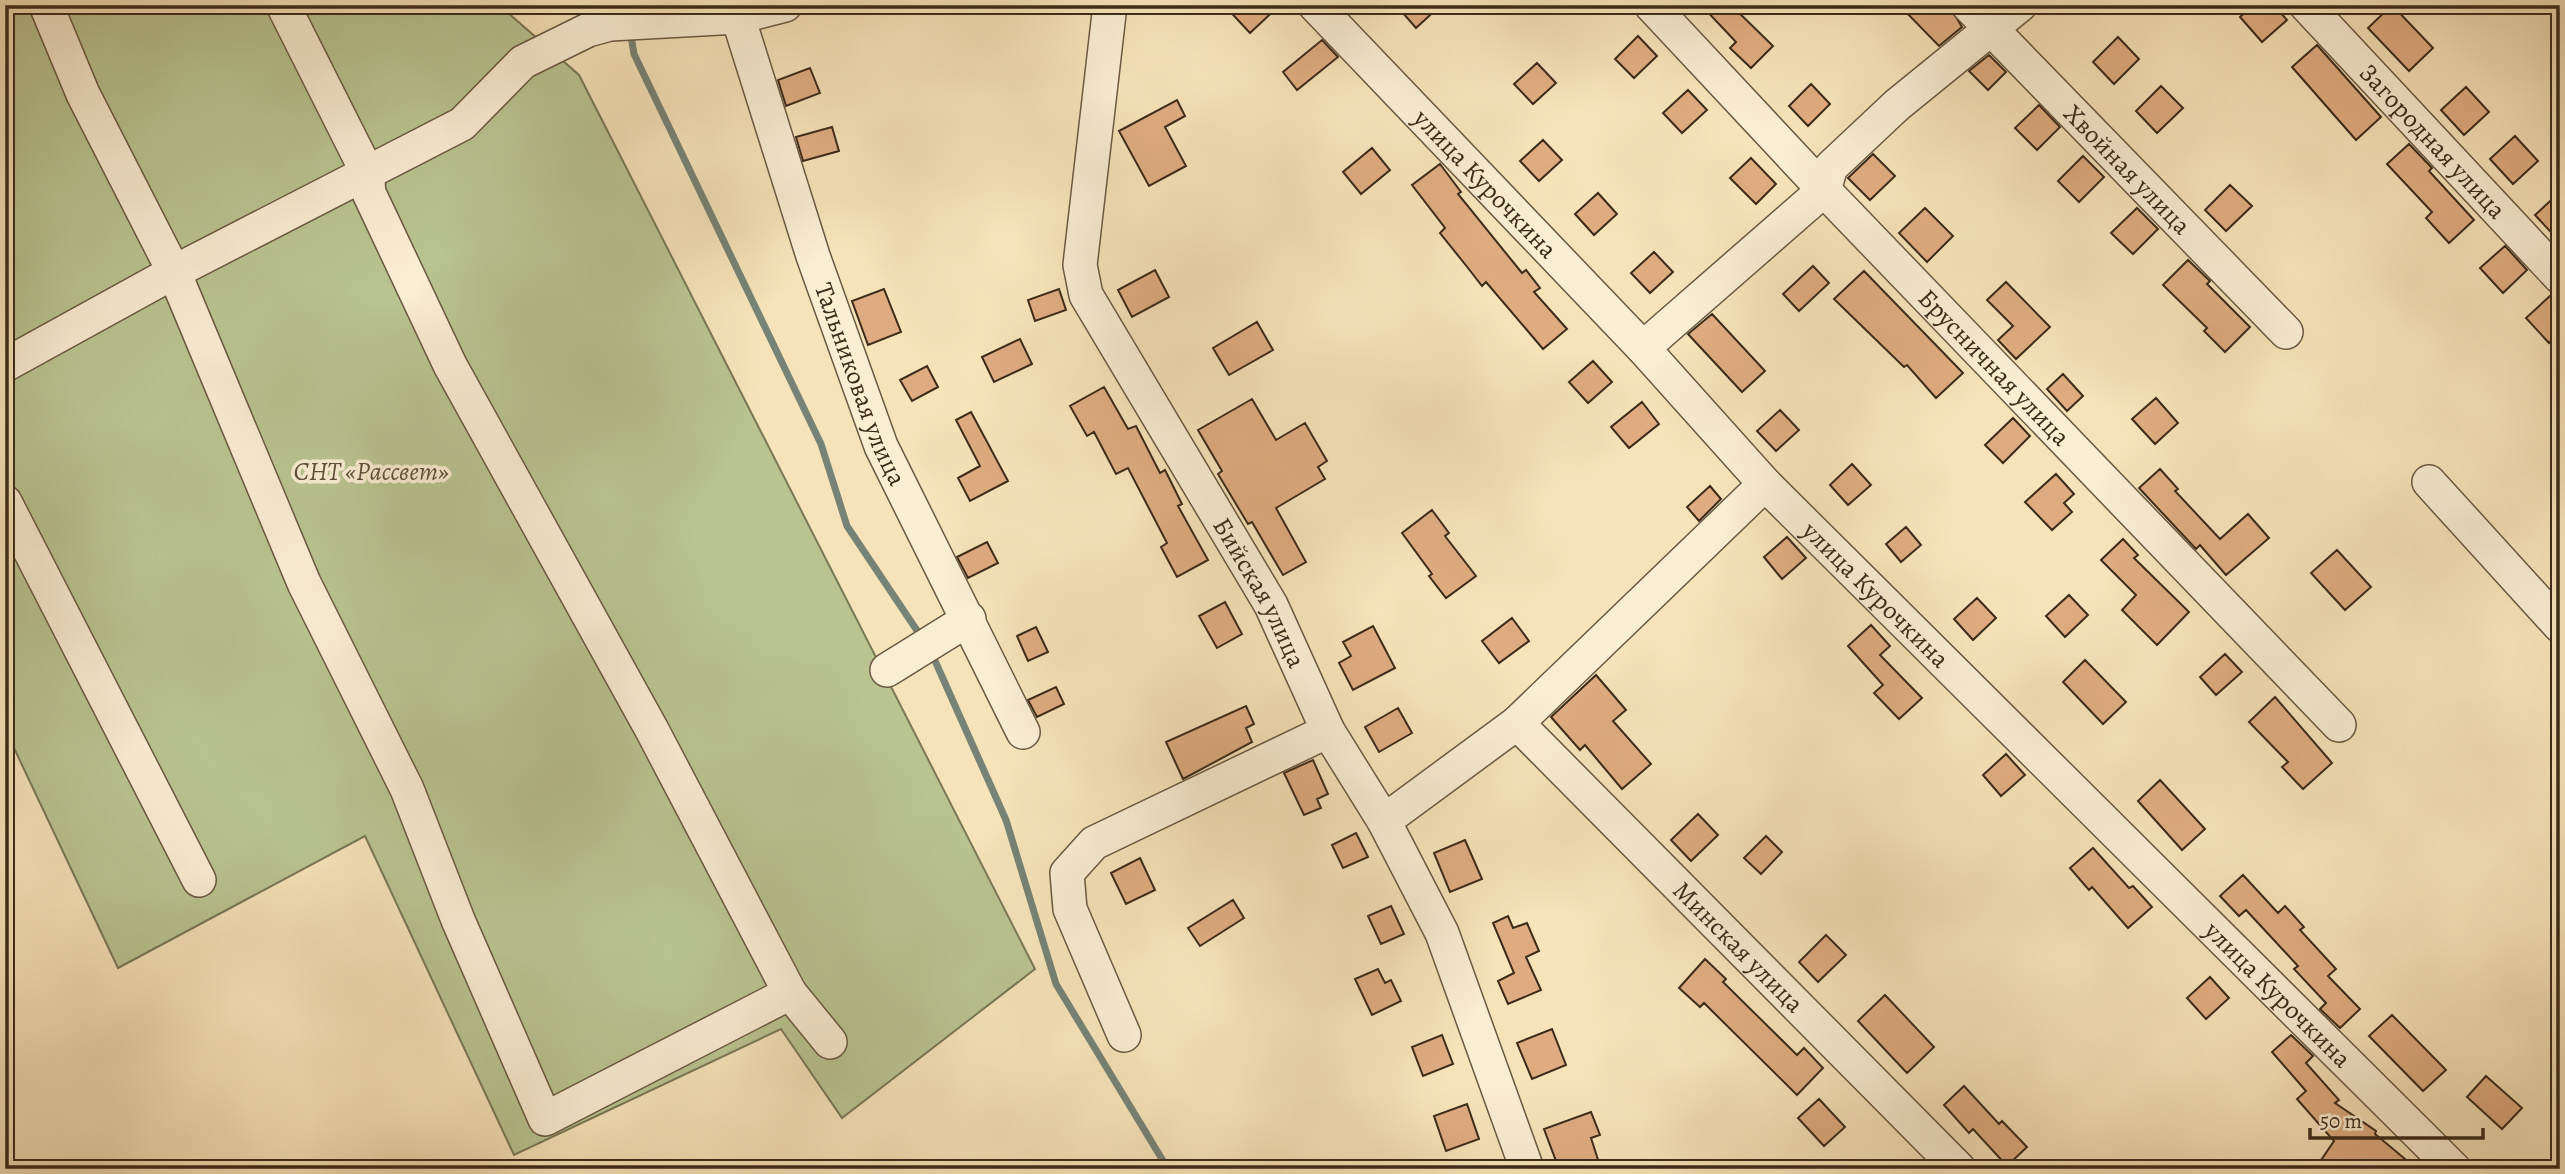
<svg xmlns="http://www.w3.org/2000/svg" width="2565" height="1174" font-family="Alegreya,serif">
  <rect width="100%" height="100%" fill="#f6e3b9"/>
  <filter id="stains"><feTurbulence type="fractalNoise" baseFrequency=".00286" numOctaves="4"/><feColorMatrix values="0 0 0 0 .2 0 0 0 0 .09 0 0 0 0 .02 0 0 0 .5 -.17"/></filter>
  <radialGradient id="worn" r=".72"><stop offset=".6" stop-color="#630" stop-opacity="0"/><stop offset="1" stop-color="#630" stop-opacity=".3"/></radialGradient>
  <path fill="#b9c491" stroke="#7a7856" stroke-width="2" d="M 5,5 L 499,5 L 579,75 L 1035,969 L 842,1118 L 781,1029 L 514,1155 L 365,836 L 118,968 L 5,729 Z"/>
  <g fill="none" stroke-linecap="round" stroke-linejoin="round">
    <path stroke="#768376" stroke-width="7" d="M 630,30 L 634,54 L 821,444 L 847,526 L 922,638
      M 932,654 L 1006,820 L 1056,984 L 1168,1169"/>
  </g>
  <path fill="#deac80" stroke="#3c2b1a" stroke-width="2" d="M 1224,5 L 1280,5 L 1250,33 Z
    M 1396,5 L 1441,5 L 1416,28 Z
    M 1701,5 L 1731,5 L 1773,46 L 1751,68 L 1730,48 L 1736,42 Z
    M 1899,5 L 1949,5 L 1962,27 L 1939,46 Z
    M 2253,5 L 2274,5 L 2287,20 L 2262,42 L 2240,17 Z
    M 2392,5 L 2433,48 L 2409,71 L 2368,28 Z
    M 1638,36 L 1657,56 L 1634,78 L 1615,59 Z
    M 2118,37 L 2139,59 L 2114,84 L 2093,62 Z
    M 1322,40 L 1338,57 L 1297,90 L 1283,72 Z
    M 2317,45 L 2381,117 L 2356,140 L 2292,67 Z
    M 1989,55 L 2006,72 L 1988,90 L 1969,71 Z
    M 1537,63 L 1556,83 L 1533,104 L 1514,84 Z
    M 810,68 L 820,93 L 786,106 L 778,80 Z
    M 1811,84 L 1830,104 L 1808,126 L 1789,106 Z
    M 2161,86 L 2183,108 L 2157,133 L 2136,111 Z
    M 2466,87 L 2489,112 L 2464,135 L 2441,110 Z
    M 1688,90 L 1707,110 L 1682,133 L 1663,113 Z
    M 1177,100 L 1185,116 L 1165,127 L 1186,166 L 1149,186 L 1119,131 Z
    M 2039,105 L 2060,127 L 2037,150 L 2015,128 Z
    M 832,127 L 839,151 L 803,161 L 796,137 Z
    M 2515,136 L 2538,161 L 2513,184 L 2490,159 Z
    M 1543,140 L 1562,160 L 1539,181 L 1520,161 Z
    M 2409,144 L 2432,168 L 2429,171 L 2474,220 L 2449,243 L 2426,218 L 2432,212 L 2387,164 Z
    M 1372,148 L 1390,170 L 1361,194 L 1343,172 Z
    M 1873,154 L 1895,176 L 1870,200 L 1848,178 Z
    M 2083,156 L 2104,177 L 2079,202 L 2058,181 Z
    M 1751,158 L 1776,184 L 1756,204 L 1730,178 Z
    M 1440,164 L 1461,192 L 1458,194 L 1522,273 L 1526,270 L 1540,288 L 1534,292 L 1567,329 L 1543,349 L 1486,282 L 1482,286 L 1468,268 L 1440,233 L 1445,228 L 1412,185 Z
    M 2230,185 L 2252,206 L 2226,231 L 2205,210 Z
    M 2560,192 L 2560,242 L 2535,215 Z
    M 1598,193 L 1617,214 L 1594,235 L 1575,214 Z
    M 1925,208 L 1953,236 L 1927,262 L 1899,233 Z
    M 2137,208 L 2158,229 L 2133,254 L 2111,233 Z
    M 2505,246 L 2527,270 L 2503,293 L 2480,268 Z
    M 1654,252 L 1673,272 L 1650,293 L 1631,273 Z
    M 2188,260 L 2210,281 L 2207,284 L 2250,327 L 2225,352 L 2204,331 L 2207,328 L 2163,285 Z
    M 1813,266 L 1829,283 L 1799,311 L 1783,294 Z
    M 1155,270 L 1169,297 L 1132,317 L 1118,290 Z
    M 1864,271 L 1963,373 L 1936,398 L 1907,365 L 1904,367 L 1834,299 Z
    M 2006,282 L 2050,327 L 2016,359 L 1998,340 L 2013,326 L 1987,300 Z
    M 884,289 L 901,332 L 868,345 L 852,301 Z
    M 1059,289 L 1066,310 L 1035,321 L 1028,300 Z
    M 2551,295 L 2560,305 L 2560,333 L 2549,343 L 2526,318 Z
    M 1712,314 L 1765,371 L 1742,392 L 1688,334 Z
    M 1257,322 L 1273,350 L 1229,375 L 1213,348 Z
    M 1020,339 L 1032,364 L 994,382 L 982,357 Z
    M 1593,361 L 1612,382 L 1588,403 L 1569,382 Z
    M 927,366 L 938,387 L 912,401 L 900,380 Z
    M 2063,374 L 2083,396 L 2067,411 L 2047,389 Z
    M 1104,387 L 1128,429 L 1136,426 L 1160,473 L 1165,470 L 1182,504 L 1178,506 L 1208,560 L 1177,577 L 1161,547 L 1167,543 L 1128,468 L 1116,474 L 1094,432 L 1087,436 L 1070,406 Z
    M 2156,398 L 2178,423 L 2155,444 L 2132,419 Z
    M 1252,399 L 1276,440 L 1305,423 L 1327,461 L 1318,467 L 1325,479 L 1276,508 L 1306,562 L 1283,575 L 1252,522 L 1248,524 L 1218,474 L 1222,471 L 1198,430 Z
    M 1642,402 L 1659,424 L 1629,448 L 1611,427 Z
    M 1780,410 L 1799,430 L 1776,451 L 1757,431 Z
    M 971,412 L 1008,481 L 970,501 L 958,478 L 980,466 L 956,420 Z
    M 2013,418 L 2030,436 L 2003,463 L 1985,445 Z
    M 1852,464 L 1871,485 L 1848,505 L 1830,485 Z
    M 2160,469 L 2178,489 L 2175,491 L 2220,539 L 2248,514 L 2269,538 L 2226,575 L 2200,545 L 2196,549 L 2139,488 Z
    M 2056,474 L 2074,494 L 2064,503 L 2072,512 L 2052,530 L 2025,502 Z
    M 1710,486 L 1721,499 L 1699,521 L 1687,507 Z
    M 1432,510 L 1449,533 L 1445,536 L 1476,576 L 1446,598 L 1429,576 L 1432,574 L 1402,533 Z
    M 1906,527 L 1921,545 L 1901,562 L 1886,544 Z
    M 1787,537 L 1806,558 L 1782,579 L 1764,557 Z
    M 2123,539 L 2138,555 L 2134,558 L 2189,612 L 2157,645 L 2122,610 L 2136,595 L 2101,560 Z
    M 987,542 L 998,563 L 968,578 L 957,557 Z
    M 2337,550 L 2371,587 L 2345,610 L 2311,573 Z
    M 2069,595 L 2088,615 L 2065,637 L 2046,616 Z
    M 1977,598 L 1996,618 L 1973,640 L 1954,619 Z
    M 1225,602 L 1242,634 L 1217,648 L 1199,616 Z
    M 1512,618 L 1529,641 L 1499,663 L 1482,641 Z
    M 1871,625 L 1890,646 L 1880,655 L 1922,698 L 1899,719 L 1874,693 L 1883,685 L 1848,646 Z
    M 1373,626 L 1395,668 L 1353,690 L 1339,663 L 1351,656 L 1343,642 Z
    M 1036,627 L 1048,652 L 1028,661 L 1017,636 Z
    M 2225,654 L 2242,672 L 2216,695 L 2200,677 Z
    M 2085,660 L 2126,702 L 2103,724 L 2063,682 Z
    M 1596,675 L 1626,710 L 1613,721 L 1651,764 L 1622,789 L 1585,745 L 1580,750 L 1551,717 Z
    M 1056,687 L 1064,704 L 1037,717 L 1028,700 Z
    M 2275,697 L 2332,763 L 2303,789 L 2282,767 L 2288,762 L 2249,722 Z
    M 1246,706 L 1254,724 L 1246,728 L 1252,742 L 1183,779 L 1166,742 Z
    M 1398,708 L 1412,733 L 1379,752 L 1365,727 Z
    M 2006,754 L 2025,775 L 2001,796 L 1983,775 Z
    M 1313,760 L 1328,794 L 1317,799 L 1321,808 L 1304,815 L 1284,773 Z
    M 2160,780 L 2205,829 L 2182,850 L 2138,801 Z
    M 1698,814 L 1718,835 L 1691,861 L 1671,840 Z
    M 1356,833 L 1368,857 L 1343,868 L 1332,845 Z
    M 1766,836 L 1782,852 L 1761,874 L 1744,858 Z
    M 1465,840 L 1482,879 L 1450,892 L 1434,853 Z
    M 2093,848 L 2129,888 L 2133,886 L 2152,907 L 2128,928 L 2092,887 L 2089,890 L 2070,868 Z
    M 1140,858 L 1155,890 L 1126,904 L 1111,873 Z
    M 2243,875 L 2278,913 L 2285,906 L 2304,927 L 2300,930 L 2336,969 L 2328,976 L 2360,1009 L 2340,1028 L 2320,1009 L 2326,1003 L 2294,969 L 2298,966 L 2246,910 L 2239,916 L 2220,896 Z
    M 1233,900 L 1244,918 L 1200,946 L 1188,928 Z
    M 1391,906 L 1404,934 L 1381,944 L 1368,916 Z
    M 1508,916 L 1513,928 L 1527,923 L 1539,951 L 1526,957 L 1541,990 L 1508,1004 L 1498,981 L 1514,973 L 1493,923 Z
    M 1826,935 L 1846,955 L 1818,982 L 1799,962 Z
    M 1705,959 L 1726,979 L 1723,982 L 1797,1055 L 1804,1048 L 1823,1068 L 1797,1095 L 1704,1003 L 1700,1007 L 1679,988 Z
    M 1378,969 L 1385,983 L 1391,980 L 1401,1001 L 1372,1015 L 1355,979 Z
    M 2210,977 L 2229,998 L 2206,1019 L 2187,998 Z
    M 1885,995 L 1934,1047 L 1907,1073 L 1858,1021 Z
    M 2392,1015 L 2446,1070 L 2423,1091 L 2369,1036 Z
    M 1552,1029 L 1566,1065 L 1532,1079 L 1517,1043 Z
    M 1442,1035 L 1453,1064 L 1423,1076 L 1412,1047 Z
    M 2291,1035 L 2313,1056 L 2306,1063 L 2339,1100 L 2335,1103 L 2376,1131 L 2375,1134 L 2417,1169 L 2367,1169 L 2357,1160 L 2351,1169 L 2315,1169 L 2334,1141 L 2297,1099 L 2306,1091 L 2272,1052 Z
    M 2486,1076 L 2522,1108 L 2502,1129 L 2467,1097 Z
    M 1964,1086 L 1999,1124 L 2002,1121 L 2027,1147 L 2007,1166 L 1973,1129 L 1969,1133 L 1944,1105 Z
    M 1819,1099 L 1845,1127 L 1824,1146 L 1798,1118 Z
    M 1467,1104 L 1479,1139 L 1446,1151 L 1434,1116 Z
    M 1591,1112 L 1600,1135 L 1591,1138 L 1601,1169 L 1559,1169 L 1544,1129 Z"/>
  <g fill="none" stroke-linecap="round" stroke-linejoin="round">
    <defs>
      <g id="minor">
        <path d="M 46,5 L 83,94 L 174,272 L 304,583 L 407,789 L 458,920 L 545,1119 L 790,993"/>
        <path d="M 283,5 L 367,172 L 369,193 L 450,365 L 652,730 L 790,993 L 830,1042"/>
        <path id="s1" d="M 1110,5 L 1080,265 L 1086,295 L 1271,605 L 1328,731 L 1384,821 L 1442,933 L 1527,1169"/>
        <path id="s2" d="M 1315,5 L 1643,348 L 1765,484 L 2454,1169"/>
        <path id="s3" d="M 1651,5 L 1824,190 L 2339,725"/>
        <path id="s4" d="M 1968,5 L 2286,332"/>
        <path id="s5" d="M 2306,5 L 2560,277"/>
        <path id="s6" d="M 738,17 L 813,256 L 881,446 L 1023,732"/>
        <path d="M 1643,348 L 1824,190 L 1831,167 L 1897,105 L 2020,5"/>
        <path d="M 5,365 L 174,272 L 462,124 L 523,62 L 588,30 L 610,24 L 738,17 L 785,5"/>
        <path d="M 2429,482 L 2560,626"/>
        <path d="M 5,502 L 199,880"/>
        <path d="M 887,670 L 969,619"/>
        <path id="s7" d="M 1517,723 L 1959,1169"/>
        <path d="M 1384,821 L 1517,723 L 1765,484"/>
        <path d="M 1124,1035 L 1070,909 L 1067,873 L 1094,843 L 1328,731"/>
      </g>
    </defs>
    <use href="#minor" stroke="#6a5942" stroke-width="36"/>
    <use href="#minor" stroke="#f9edd2" stroke-width="33"/>
  </g>
  <g text-anchor="middle" stroke-width="7" stroke-linejoin="round" paint-order="stroke">
    <g font-size="26" fill="#3c2b1a" stroke="#f9edd2">
      <text dy="9" stroke="none"><textPath href="#s5" startOffset="186">Загородная улица</textPath></text>
      <text dy="9" stroke="none"><textPath href="#s4" startOffset="229">Хвойная улица</textPath></text>
      <text dy="9" stroke="none"><textPath href="#s2" startOffset="247">улица Курочкина</textPath></text>
      <text dy="9" stroke="none"><textPath href="#s3" startOffset="499">Брусничная улица</textPath></text>
      <text dy="9" stroke="none"><textPath href="#s6" startOffset="387">Тальниковая улица</textPath></text>
      <text dy="9" stroke="none"><textPath href="#s1" startOffset="637">Бийская улица</textPath></text>
      <text dy="9" stroke="none"><textPath href="#s2" startOffset="814">улица Курочкина</textPath></text>
      <text dy="9" stroke="none"><textPath href="#s7" startOffset="315">Минская улица</textPath></text>
      <text dy="9" stroke="none"><textPath href="#s2" startOffset="1381">улица Курочкина</textPath></text>
    </g>
    <g font-size="26" font-style="italic" fill="#5b5138" stroke="#f9edd2">
      <text x="371" y="480">СНТ «Рассвет»</text>
    </g>
  </g>
  <rect width="2565" height="1174" fill="none" stroke="#f6e3b9" stroke-width="28"/>
  <rect x="7" y="7" width="2551" height="1160" fill="none" stroke="#3c2b1a" stroke-width="3.5"/>
  <rect x="14" y="14" width="2537" height="1146" fill="none" stroke="#3c2b1a" stroke-width="2"/>
  <path d="M2310 1128v10h173v-10" fill="none" stroke="#3c2b1a" stroke-width="3.5"/>
  <text x="2320" y="1128" font-size="21" fill="#3c2b1a" stroke="#f9edd2" stroke-width="5" paint-order="stroke">50 m</text>
  <rect width="100%" height="100%" filter="url(#stains)"/>
  <rect width="100%" height="100%" fill="url(#worn)"/>
</svg>
